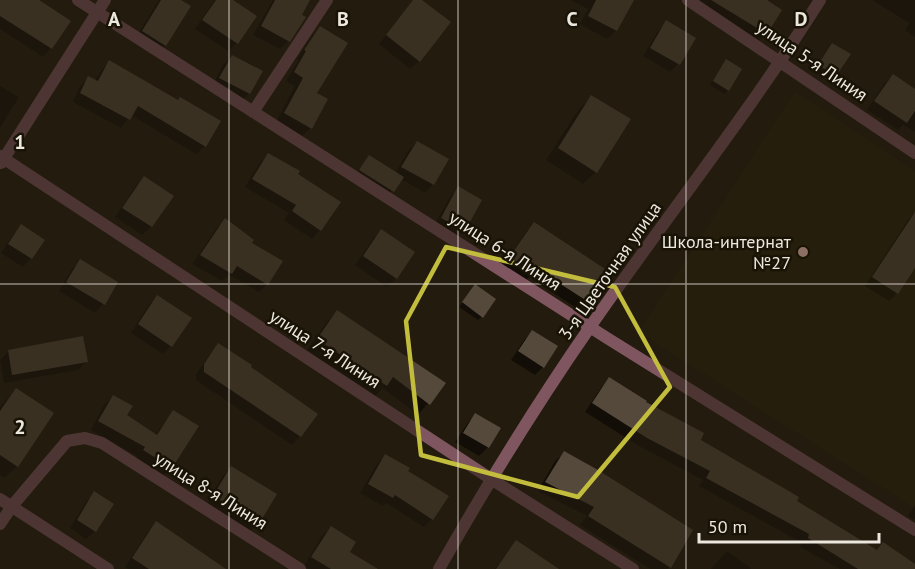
<svg xmlns="http://www.w3.org/2000/svg" width="915" height="569" font-family="'PT Sans',sans-serif">
  <rect width="100%" height="100%" fill="#231c0e"/>
  <path fill="#2b220c" d="M 795,92 L 915,172 L 915,508 L 639,332 Z"/>
  <path fill="#0007" d="M 0,0 L 34,0 L 51,48 L 43,57 L 0,29 Z
    M 159,0 L 178,0 L 165,45 L 157,53 L 135,39 Z
    M 215,0 L 230,0 L 237,43 L 228,51 L 195,29 Z
    M 273,0 L 307,0 L 288,41 L 280,49 L 253,35 Z
    M 414,0 L 420,0 L 419,61 L 410,69 L 379,44 Z
    M 571,0 L 632,0 L 616,30 L 607,39 L 580,24 L 588,9 Z
    M 693,0 L 764,0 L 780,10 L 766,33 L 757,42 Z
    M 872,0 L 915,0 L 915,37 L 905,30 L 909,23 Z
    M 667,22 L 678,64 L 670,72 L 643,56 L 658,31 Z
    M 320,28 L 311,128 L 302,136 L 276,122 L 295,86 L 286,81 L 299,60 L 297,59 L 312,36 Z
    M 832,45 L 835,75 L 831,79 L 815,69 Z
    M 232,56 L 249,93 L 241,101 L 212,87 L 223,65 Z
    M 726,61 L 728,90 L 724,94 L 710,85 Z
    M 109,62 L 205,146 L 196,154 L 131,115 L 121,128 L 73,102 L 80,86 L 89,78 L 95,81 L 101,71 Z
    M 893,76 L 915,91 L 915,132 L 903,125 L 898,130 L 867,110 L 884,84 Z
    M 0,86 L 19,97 L 0,128 Z
    M 591,97 L 596,172 L 583,184 L 546,160 L 579,109 Z
    M 417,142 L 447,160 L 433,184 L 425,193 L 401,179 L 384,200 L 352,179 L 369,157 L 395,174 L 408,151 Z
    M 268,155 L 296,175 L 320,230 L 312,239 L 284,220 L 289,213 L 245,187 L 260,163 Z
    M 144,178 L 172,196 L 151,226 L 142,235 L 115,217 L 136,186 Z
    M 458,188 L 464,230 L 456,238 L 434,226 L 450,197 Z
    M 915,213 L 915,266 L 897,293 L 889,301 L 865,286 L 908,220 Z
    M 226,220 L 267,284 L 259,292 L 229,275 L 222,281 L 192,264 L 217,228 Z
    M 534,224 L 606,271 L 586,300 L 578,309 L 529,277 L 523,284 L 501,268 L 526,232 Z
    M 21,226 L 31,258 L 23,267 L 1,253 L 13,235 Z
    M 381,231 L 413,253 L 396,278 L 387,287 L 355,265 L 373,239 Z
    M 80,261 L 116,283 L 103,304 L 95,313 L 59,291 L 72,269 Z
    M 472,290 L 482,317 L 478,320 L 459,307 Z
    M 157,297 L 171,346 L 163,354 L 131,333 L 149,305 Z
    M 337,312 L 444,384 L 418,415 L 383,388 L 375,396 L 307,350 L 326,323 Z
    M 532,332 L 543,367 L 535,375 L 511,360 L 524,340 Z
    M 218,345 L 300,436 L 292,445 L 196,380 L 196,374 L 210,354 Z
    M 9,351 L 86,362 L 78,370 L 4,383 L 0,360 Z
    M 609,379 L 699,441 L 795,502 L 875,551 L 883,544 L 915,566 L 915,569 L 840,569 L 800,547 L 802,543 L 699,486 L 703,480 L 639,446 L 585,412 L 601,388 Z
    M 16,389 L 17,466 L 4,478 L 0,475 L 0,407 Z
    M 113,397 L 125,416 L 155,435 L 174,411 L 171,467 L 163,476 L 136,459 L 137,456 L 91,430 L 104,405 Z
    M 475,415 L 499,428 L 488,447 L 479,456 L 455,442 L 467,424 Z
    M 564,453 L 691,530 L 668,569 L 650,569 L 580,525 L 587,516 L 538,491 L 555,461 Z
    M 385,456 L 406,472 L 432,519 L 424,527 L 386,503 L 383,506 L 360,493 L 377,464 Z
    M 231,468 L 258,523 L 250,531 L 206,505 L 222,477 Z
    M 95,493 L 95,531 L 86,539 L 70,528 L 86,502 Z
    M 915,505 L 915,520 L 908,516 Z
    M 157,523 L 221,569 L 128,569 L 125,567 L 148,532 Z
    M 331,528 L 348,553 L 375,569 L 309,569 L 304,566 L 322,536 Z
    M 516,542 L 556,569 L 495,569 Z
    M 727,551 L 751,568 L 750,569 L 711,569 Z"/>
  <path fill="#55493b" d="M 0,0 L 39,0 L 71,21 L 52,49 L 0,16 Z
    M 161,0 L 181,0 L 191,6 L 166,46 L 142,31 Z
    M 216,0 L 233,0 L 257,16 L 238,44 L 202,20 Z
    M 275,0 L 310,0 L 302,15 L 306,17 L 290,42 L 261,26 Z
    M 413,0 L 422,0 L 451,22 L 420,62 L 386,35 Z
    M 596,0 L 634,0 L 617,31 L 588,16 Z
    M 711,0 L 767,0 L 782,10 L 767,34 Z
    M 666,20 L 696,38 L 680,65 L 650,48 Z
    M 320,26 L 348,43 L 317,93 L 328,99 L 312,129 L 284,113 L 303,78 L 294,72 L 306,51 L 304,50 Z
    M 832,43 L 851,54 L 836,76 L 818,65 Z
    M 232,55 L 263,71 L 250,94 L 219,78 Z
    M 726,59 L 742,69 L 729,91 L 713,81 Z
    M 109,60 L 178,100 L 180,97 L 221,121 L 206,147 L 138,106 L 130,120 L 80,93 L 88,76 L 98,81 Z
    M 893,74 L 915,89 L 915,111 L 907,123 L 874,101 Z
    M 591,95 L 631,119 L 597,173 L 558,148 Z
    M 417,141 L 449,159 L 434,185 L 401,167 Z
    M 268,153 L 300,171 L 298,174 L 341,202 L 321,231 L 292,211 L 296,205 L 252,179 Z
    M 369,155 L 404,177 L 394,192 L 359,170 Z
    M 144,176 L 174,196 L 152,227 L 122,208 Z
    M 458,186 L 482,200 L 465,231 L 441,218 Z
    M 915,212 L 915,268 L 898,294 L 872,277 Z
    M 225,218 L 254,240 L 252,243 L 283,261 L 268,285 L 237,266 L 232,274 L 200,255 Z
    M 534,222 L 608,271 L 587,301 L 537,269 L 532,276 L 508,259 Z
    M 21,224 L 45,240 L 32,259 L 8,244 Z
    M 381,229 L 415,252 L 397,279 L 363,256 Z
    M 80,259 L 118,282 L 105,305 L 66,282 Z
    M 475,284 L 496,299 L 483,318 L 462,302 Z
    M 157,295 L 192,318 L 172,347 L 138,324 Z
    M 337,310 L 446,383 L 430,405 L 393,377 L 387,386 L 317,339 Z
    M 532,330 L 558,346 L 544,368 L 518,351 Z
    M 83,336 L 88,362 L 12,375 L 8,350 Z
    M 218,343 L 252,365 L 251,367 L 318,414 L 301,437 L 204,372 L 204,364 Z
    M 609,377 L 647,401 L 646,402 L 704,433 L 701,440 L 799,497 L 797,501 L 877,550 L 883,542 L 915,564 L 915,569 L 858,569 L 808,538 L 809,534 L 706,478 L 710,471 L 647,438 L 592,403 Z
    M 16,388 L 54,413 L 18,467 L 0,455 L 0,411 Z
    M 113,395 L 133,406 L 127,415 L 157,435 L 173,410 L 199,426 L 172,468 L 143,450 L 145,447 L 98,421 Z
    M 475,413 L 501,428 L 489,448 L 463,433 Z
    M 564,451 L 598,470 L 693,530 L 671,568 L 588,516 L 594,507 L 545,482 Z
    M 385,454 L 410,468 L 408,471 L 449,496 L 433,520 L 395,495 L 393,498 L 368,484 Z
    M 231,466 L 277,494 L 259,524 L 213,496 Z
    M 94,491 L 114,504 L 96,532 L 77,520 Z
    M 156,521 L 226,569 L 149,569 L 132,558 Z
    M 331,526 L 356,542 L 350,552 L 378,569 L 331,569 L 311,557 Z
    M 516,540 L 559,569 L 496,569 Z"/>
  <g fill="none" stroke-linecap="round" stroke-linejoin="round">
    <path stroke="#7f5560" stroke-width="12" d="M 78,0 L 607,338 L 915,530
      M 688,0 L 915,153
      M 253,112 L 327,0
      M 0,156 L 491,479 L 633,569
      M 1,163 L 105,0
      M 0,499 L 108,569
      M 0,524 L 12,506 L 67,441 L 85,438 L 102,443 L 300,569
      M 439,569 C 486,486 536,405 590,327 C 666,217 749,113 820,0"/>
  </g>
  <path d="M0 0H915V569H0ZM 446,247 L 615,287 L 670,387 L 578,497 L 421,455 L 406,321 Z" fill="#231c0e" fill-opacity=".55" fill-rule="evenodd"/>
  <path fill="none" stroke="#c3bd3e" stroke-width="4.5" stroke-linejoin="round" d="M 446,247 L 615,287 L 670,387 L 578,497 L 421,455 L 406,321 Z"/>
  <path fill="none" stroke="#ede8df" stroke-width="1.5" stroke-opacity="0.55" d="M 229,0 L 229,569M 458,0 L 458,569M 686,0 L 686,569M 0,284 L 915,284"/>
  <circle fill="#8d6e63" stroke="#191305" stroke-width="2" cx="803" cy="252" r="6"/>
  <g text-anchor="middle" stroke-width="5" stroke-linejoin="round" paint-order="stroke">
    <g font-size="18" fill="#ede8df" stroke="#191305">
      <text transform="translate(812 61) rotate(34)" y="6">улица 5-я Линия</text>
      <text transform="translate(505 251) rotate(33)" y="6">улица 6-я Линия</text>
      <text transform="translate(610 271) rotate(-55)" y="6">3-я Цветочная улица</text>
      <text transform="translate(325 349) rotate(33)" y="6">улица 7-я Линия</text>
      <text transform="translate(211 491) rotate(32)" y="6">улица 8-я Линия</text>
    </g>
    <g font-size="18" fill="#ede8df" stroke="#191305" text-anchor="end">
      <text x="791" y="248">Школа-интернат<tspan x="791" dy="21">№27</tspan></text>
    </g>
  </g>
  <g font-size="20" text-anchor="middle" font-weight="bold" fill="#ede8df" stroke="#191305" stroke-width="5" stroke-linejoin="round" paint-order="stroke">
    <text x="114" y="26">A</text>
    <text x="343" y="26">B</text>
    <text x="572" y="26">C</text>
    <text x="801" y="26">D</text>
    <text x="20" y="149">1</text>
    <text x="20" y="434">2</text>
  </g>
  <path d="M699 533v9h180v-9" fill="none" stroke="#ede8df" stroke-width="3"/>
  <text x="708" y="533" font-size="18" fill="#ede8df" stroke="#191305" stroke-width="4.5" paint-order="stroke">50 m</text>
</svg>
